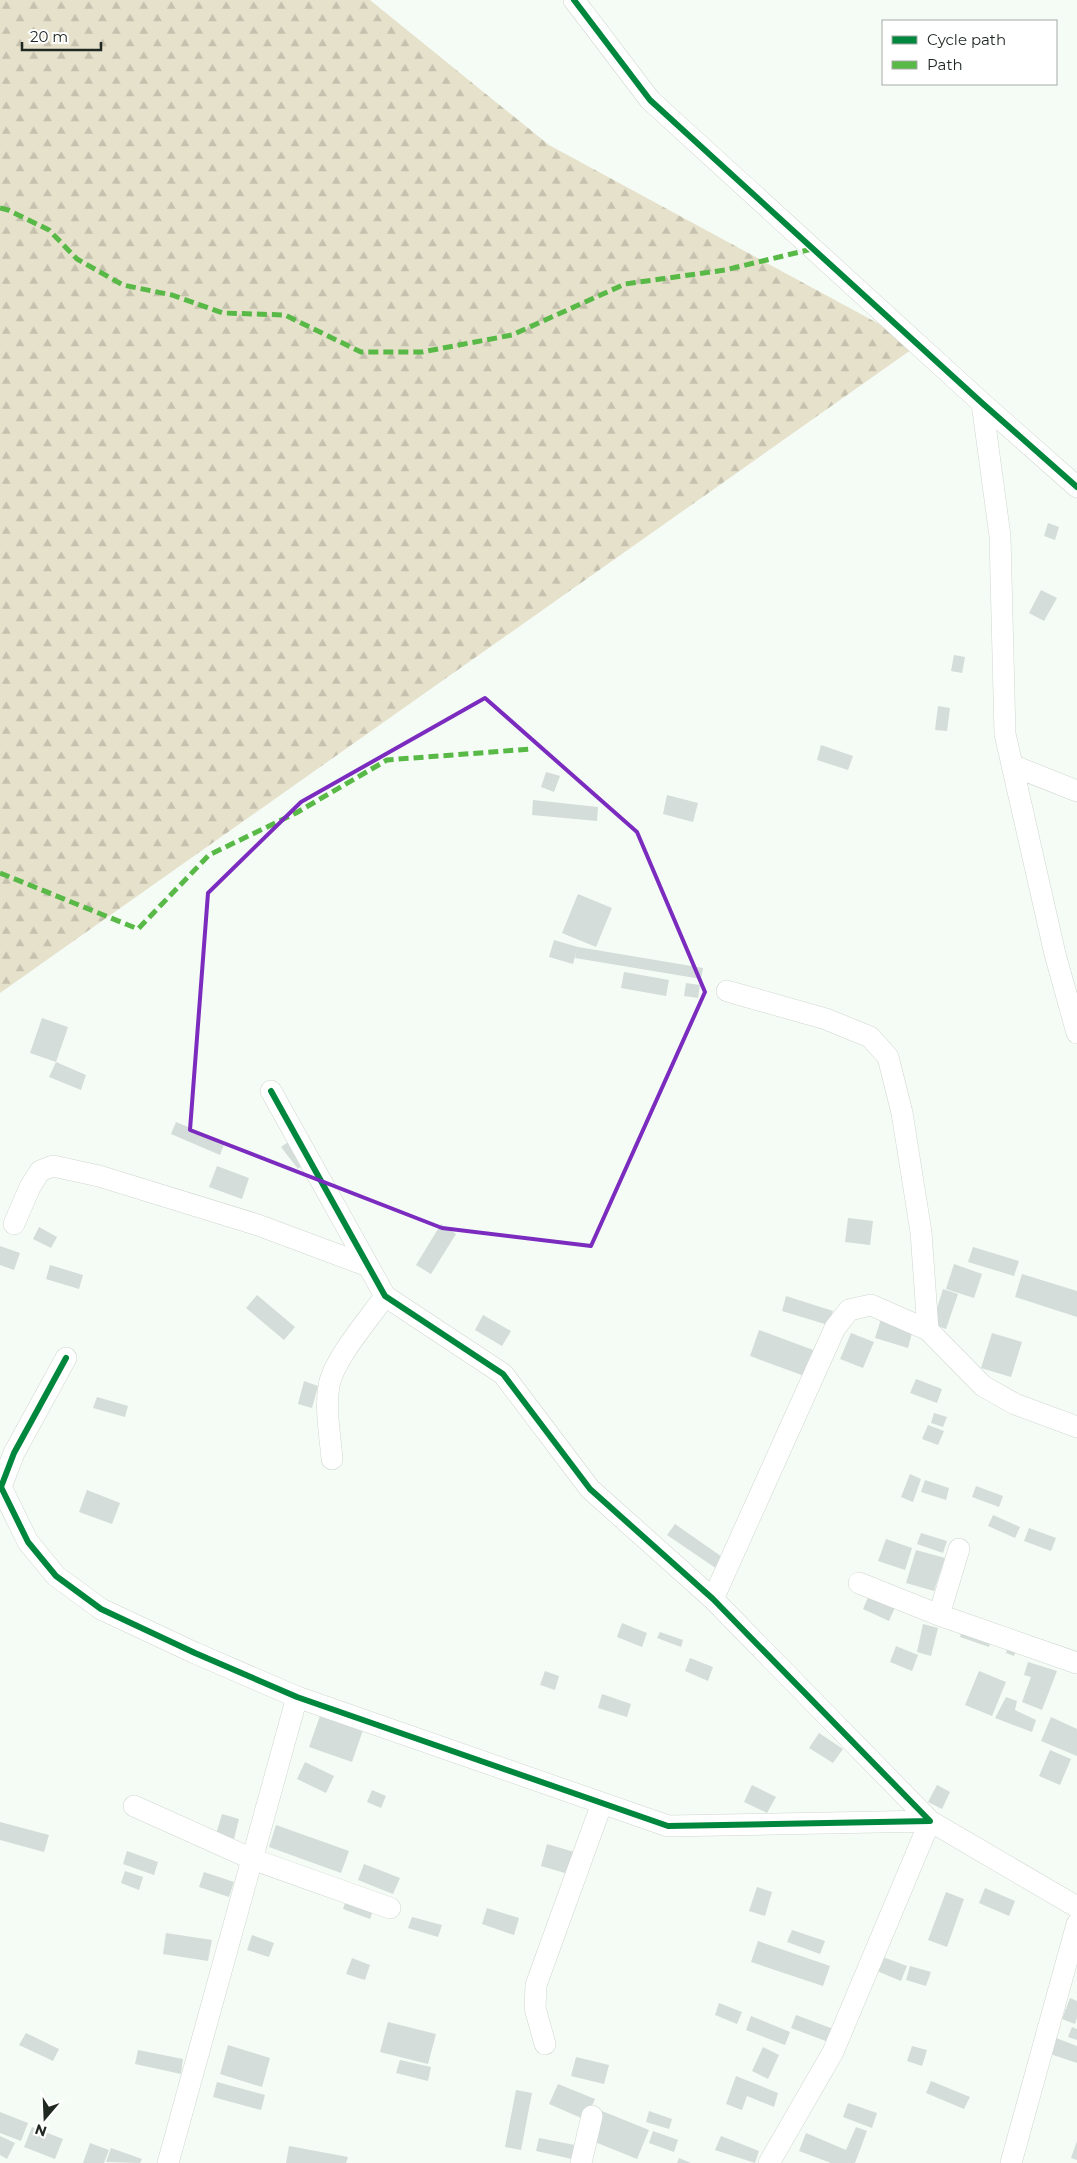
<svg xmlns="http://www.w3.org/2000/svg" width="1077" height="2163" font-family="Montserrat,sans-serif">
  <defs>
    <pattern id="forest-firs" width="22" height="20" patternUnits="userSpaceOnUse" patternTransform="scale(1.25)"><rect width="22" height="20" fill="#e6e1cb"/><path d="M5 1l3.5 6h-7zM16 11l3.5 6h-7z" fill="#c5c1ae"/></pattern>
  </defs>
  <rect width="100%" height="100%" fill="#f5fcf6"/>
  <path fill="url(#forest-firs)" d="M 0,0 L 370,0 L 549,145 L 918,345 L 0,993 Z"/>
  <path fill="#d4ddd9" d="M 1048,523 L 1059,527 L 1055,540 L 1044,536 Z
    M 1041,590 L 1057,598 L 1044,621 L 1029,613 Z
    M 954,655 L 965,657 L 962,673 L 951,671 Z
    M 938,706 L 950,708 L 947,731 L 935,730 Z
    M 821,745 L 853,756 L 848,770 L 817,760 Z
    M 546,772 L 560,776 L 554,792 L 541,787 Z
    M 667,795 L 698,803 L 693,822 L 663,814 Z
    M 533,800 L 598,807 L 597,821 L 532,815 Z
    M 578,894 L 612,908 L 596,947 L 562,933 Z
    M 554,940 L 578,947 L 703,968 L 701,979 L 575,958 L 577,949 L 573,964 L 549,957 Z
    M 624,972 L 669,980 L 666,996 L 621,988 Z
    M 686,983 L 700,985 L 698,998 L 684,996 Z
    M 42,1018 L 68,1027 L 56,1062 L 30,1053 Z
    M 56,1062 L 86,1075 L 81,1090 L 49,1077 Z
    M 176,1122 L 225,1142 L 220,1155 L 171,1134 Z
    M 291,1140 L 307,1162 L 298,1169 L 281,1147 Z
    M 217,1166 L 249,1178 L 242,1199 L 209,1187 Z
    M 848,1218 L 873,1221 L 870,1245 L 845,1242 Z
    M 441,1224 L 456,1234 L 431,1274 L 416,1265 Z
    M 39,1227 L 57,1237 L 51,1248 L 33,1239 Z
    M 0,1246 L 20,1253 L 14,1270 L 0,1265 Z
    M 973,1247 L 1019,1261 L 1014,1276 L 968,1262 Z
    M 954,1264 L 982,1274 L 974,1298 L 946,1289 Z
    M 50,1265 L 83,1275 L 79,1289 L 46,1279 Z
    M 1022,1274 L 1077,1291 L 1077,1317 L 1015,1297 Z
    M 943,1289 L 958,1294 L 946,1329 L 932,1324 Z
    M 257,1295 L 295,1327 L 284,1340 L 246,1308 Z
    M 786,1296 L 833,1311 L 828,1325 L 782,1311 Z
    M 483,1315 L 511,1331 L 502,1346 L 475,1330 Z
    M 881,1319 L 913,1329 L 908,1348 L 875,1338 Z
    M 759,1330 L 816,1351 L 807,1377 L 750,1356 Z
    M 851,1333 L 874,1342 L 863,1368 L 840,1359 Z
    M 992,1333 L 1022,1342 L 1011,1377 L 981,1368 Z
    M 916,1379 L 942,1389 L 937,1403 L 910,1393 Z
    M 304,1381 L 318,1386 L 312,1408 L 298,1404 Z
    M 97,1397 L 128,1406 L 125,1417 L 93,1408 Z
    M 934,1413 L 947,1417 L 943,1427 L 931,1423 Z
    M 928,1425 L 944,1431 L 938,1445 L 922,1439 Z
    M 910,1474 L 921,1479 L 913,1502 L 901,1497 Z
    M 925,1480 L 949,1488 L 946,1500 L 921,1492 Z
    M 976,1486 L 1003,1496 L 999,1507 L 972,1497 Z
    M 87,1490 L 120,1503 L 112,1524 L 79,1512 Z
    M 993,1515 L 1020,1527 L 1015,1538 L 988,1526 Z
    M 675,1524 L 725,1559 L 717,1569 L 667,1535 Z
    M 1029,1528 L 1056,1538 L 1051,1551 L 1024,1541 Z
    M 921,1533 L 947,1541 L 943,1553 L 917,1544 Z
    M 886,1539 L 912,1548 L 905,1570 L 878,1561 Z
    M 916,1550 L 945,1558 L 934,1591 L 906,1583 Z
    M 870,1593 L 896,1605 L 889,1621 L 863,1609 Z
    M 622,1623 L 647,1633 L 642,1647 L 617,1637 Z
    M 923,1624 L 938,1628 L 931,1656 L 917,1652 Z
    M 963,1626 L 992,1635 L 989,1647 L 960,1637 Z
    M 660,1632 L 683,1640 L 681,1647 L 657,1638 Z
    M 1010,1641 L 1019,1644 L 1014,1656 L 1006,1653 Z
    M 896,1646 L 918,1655 L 912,1671 L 890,1662 Z
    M 690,1658 L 713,1667 L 708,1681 L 685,1671 Z
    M 1028,1662 L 1057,1671 L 1042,1710 L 1022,1702 L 1031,1677 L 1024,1675 Z
    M 545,1671 L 559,1676 L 555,1690 L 540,1685 Z
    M 979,1671 L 1006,1682 L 992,1716 L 965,1705 Z
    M 602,1694 L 631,1704 L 627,1717 L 598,1708 Z
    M 1006,1697 L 1017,1701 L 1015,1710 L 1036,1720 L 1032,1732 L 995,1718 Z
    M 321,1713 L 364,1727 L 352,1762 L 309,1747 Z
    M 1051,1717 L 1077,1729 L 1077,1756 L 1041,1741 Z
    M 819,1733 L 843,1749 L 833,1763 L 809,1748 Z
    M 1050,1750 L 1071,1759 L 1060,1785 L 1039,1776 Z
    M 305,1762 L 334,1776 L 326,1793 L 297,1779 Z
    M 752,1785 L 776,1797 L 767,1813 L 744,1802 Z
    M 937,1785 L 950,1792 L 942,1809 L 928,1802 Z
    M 372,1790 L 386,1796 L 381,1808 L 367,1802 Z
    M 222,1814 L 239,1819 L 234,1839 L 216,1834 Z
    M 0,1822 L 49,1835 L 44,1852 L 0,1840 Z
    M 276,1825 L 349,1851 L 341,1873 L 269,1847 Z
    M 547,1844 L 581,1854 L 575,1876 L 541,1866 Z
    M 127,1851 L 158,1862 L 154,1875 L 123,1864 Z
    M 364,1864 L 400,1878 L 393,1894 L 358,1880 Z
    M 125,1871 L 143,1877 L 139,1890 L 121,1883 Z
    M 204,1872 L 234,1882 L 229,1897 L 199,1887 Z
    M 757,1887 L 772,1892 L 765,1916 L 749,1911 Z
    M 985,1888 L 1015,1901 L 1009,1916 L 979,1903 Z
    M 946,1892 L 964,1899 L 947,1947 L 928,1940 Z
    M 347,1897 L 374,1907 L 370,1919 L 343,1909 Z
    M 487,1908 L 519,1918 L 514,1935 L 482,1924 Z
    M 412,1917 L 442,1925 L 438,1937 L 408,1928 Z
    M 792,1930 L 825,1941 L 820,1954 L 787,1942 Z
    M 166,1933 L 212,1940 L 208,1961 L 163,1954 Z
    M 252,1935 L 274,1943 L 269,1957 L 247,1950 Z
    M 758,1941 L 830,1966 L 823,1986 L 751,1962 Z
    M 883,1957 L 907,1966 L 901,1981 L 877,1971 Z
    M 352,1958 L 370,1965 L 365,1980 L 346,1974 Z
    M 910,1966 L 931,1972 L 926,1986 L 906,1980 Z
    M 1070,1998 L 1077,2001 L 1077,2018 L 1075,2024 L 1062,2019 Z
    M 719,2003 L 742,2012 L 737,2024 L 715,2015 Z
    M 796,2015 L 836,2030 L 831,2043 L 791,2028 Z
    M 751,2016 L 790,2032 L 785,2045 L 746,2030 Z
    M 388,2022 L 436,2034 L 428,2064 L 380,2052 Z
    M 1072,2027 L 1077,2029 L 1077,2040 L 1068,2037 Z
    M 26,2033 L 59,2049 L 53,2061 L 19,2045 Z
    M 1056,2038 L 1077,2046 L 1077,2063 L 1050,2054 Z
    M 228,2045 L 270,2058 L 262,2087 L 220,2074 Z
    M 912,2046 L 927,2050 L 922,2066 L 907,2061 Z
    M 763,2047 L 779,2055 L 768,2079 L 752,2071 Z
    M 138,2050 L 183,2059 L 181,2074 L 135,2064 Z
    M 576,2057 L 609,2065 L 604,2084 L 571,2076 Z
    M 400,2060 L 431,2067 L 428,2081 L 396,2073 Z
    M 736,2076 L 778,2093 L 774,2107 L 747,2096 L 742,2110 L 726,2104 Z
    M 931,2081 L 970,2097 L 964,2109 L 926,2093 Z
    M 217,2082 L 265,2095 L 261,2110 L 213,2097 Z
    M 558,2084 L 595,2099 L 586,2120 L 549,2104 Z
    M 516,2090 L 532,2093 L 521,2150 L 505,2147 Z
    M 848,2103 L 877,2113 L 872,2128 L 843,2117 Z
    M 602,2111 L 649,2130 L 637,2159 L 590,2140 Z
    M 649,2111 L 672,2119 L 669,2129 L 646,2122 Z
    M 0,2112 L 28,2123 L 21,2141 L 0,2133 Z
    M 32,2127 L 63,2139 L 55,2159 L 24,2147 Z
    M 856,2127 L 867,2131 L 855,2163 L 831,2163 L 799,2151 L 806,2133 L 846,2150 Z
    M 653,2131 L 678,2140 L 674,2152 L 649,2143 Z
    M 0,2136 L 15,2143 L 7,2159 L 0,2155 Z
    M 721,2136 L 759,2151 L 755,2163 L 715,2150 Z
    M 539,2138 L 575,2145 L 572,2159 L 536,2151 Z
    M 1077,2141 L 1077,2160 L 1071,2158 Z
    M 90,2143 L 109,2150 L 104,2163 L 83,2163 Z
    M 289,2146 L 348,2157 L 346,2163 L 286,2163 Z
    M 111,2148 L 142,2159 L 140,2163 L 106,2162 Z
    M 679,2158 L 691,2163 L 677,2163 Z"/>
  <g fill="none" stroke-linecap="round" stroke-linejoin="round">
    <defs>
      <path id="minor" d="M 574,0 L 650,100 L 982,403 L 1077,487
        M 982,403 L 1000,536 L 1005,734 L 1055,954 L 1077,1033
        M 1014,766 L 1077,791
        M 727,991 L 826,1019 L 870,1037 L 888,1057 L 902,1113 L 921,1232 L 928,1330
        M 14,1224 L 30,1187 L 40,1171 L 53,1166 L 99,1176 L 258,1225 L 368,1266
        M 66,1358 L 14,1453 L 1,1487 L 28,1542 L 56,1576 L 101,1609 L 195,1653 L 297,1697 L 668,1826 L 930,1821 L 713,1599 L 590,1489 L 503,1374 L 385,1296 L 271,1091
        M 332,1459 C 330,1435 325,1409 329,1385 C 334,1359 369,1319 385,1296
        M 859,1583 L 939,1615 L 1077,1663
        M 713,1599 L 835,1328 L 849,1310 L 871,1305 L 928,1330 L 983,1386 L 1015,1404 L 1077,1427
        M 939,1615 L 959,1549
        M 134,1806 L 252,1859 L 390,1908
        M 545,2044 L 535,2008 L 536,1985 L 602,1803
        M 168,2163 L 297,1697
        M 581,2163 L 592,2116
        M 769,2163 L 833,2052 L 930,1821 L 1077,1907
        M 1011,2163 L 1077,1924"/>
    </defs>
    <use href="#minor" stroke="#d0d7d1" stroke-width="22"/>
    <use href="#minor" stroke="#fefffe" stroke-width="21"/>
    <path stroke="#58b947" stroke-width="5" stroke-dasharray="10 5" stroke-linecap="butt" d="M 0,208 L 8,210 L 49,230 L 77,259 L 123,285 L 172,295 L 223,313 L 285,315 L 361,352 L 422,352 L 512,335 L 625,284 L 725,270 L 812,249
      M 0,873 L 138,929 L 209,855 L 296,813 L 387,760 L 531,749"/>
    <defs>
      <path id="cycleway" d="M 574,0 L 650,100 L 982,403 L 1077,487
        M 66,1358 L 14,1453 L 1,1487 L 28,1542 L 56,1576 L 101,1609 L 195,1653 L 297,1697 L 668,1826 L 930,1821 L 713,1599 L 590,1489 L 503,1374 L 385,1296 L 271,1091"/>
    </defs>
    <use href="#cycleway" stroke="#fff" stroke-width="9"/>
    <use href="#cycleway" stroke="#00873e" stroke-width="6"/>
  </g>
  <path fill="none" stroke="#7b2cbf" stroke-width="4" stroke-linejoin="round" d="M 485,698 L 637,832 L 705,992 L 591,1246 L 442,1228 L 190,1130 L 208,893 L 301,802 Z"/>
  <rect x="882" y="20" width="175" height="65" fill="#ffffff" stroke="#a6a9a7"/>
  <rect x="892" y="36" width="25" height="8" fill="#00873e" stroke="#a6a9a7"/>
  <text x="927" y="45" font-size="15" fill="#202822">Cycle path</text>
  <rect x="892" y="61" width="25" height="8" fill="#58b947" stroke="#a6a9a7"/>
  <text x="927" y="70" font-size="15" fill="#202822">Path</text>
  <g transform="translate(45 2118) rotate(199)" stroke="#ffffff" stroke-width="4" paint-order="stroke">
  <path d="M0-4L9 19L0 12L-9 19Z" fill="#202822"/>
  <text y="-8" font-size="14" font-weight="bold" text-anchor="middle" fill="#202822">N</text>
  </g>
  <path d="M22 42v8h79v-8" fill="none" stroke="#202822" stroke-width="2.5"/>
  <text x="30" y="42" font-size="15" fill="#202822" stroke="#ffffff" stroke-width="4" paint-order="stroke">20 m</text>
</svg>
